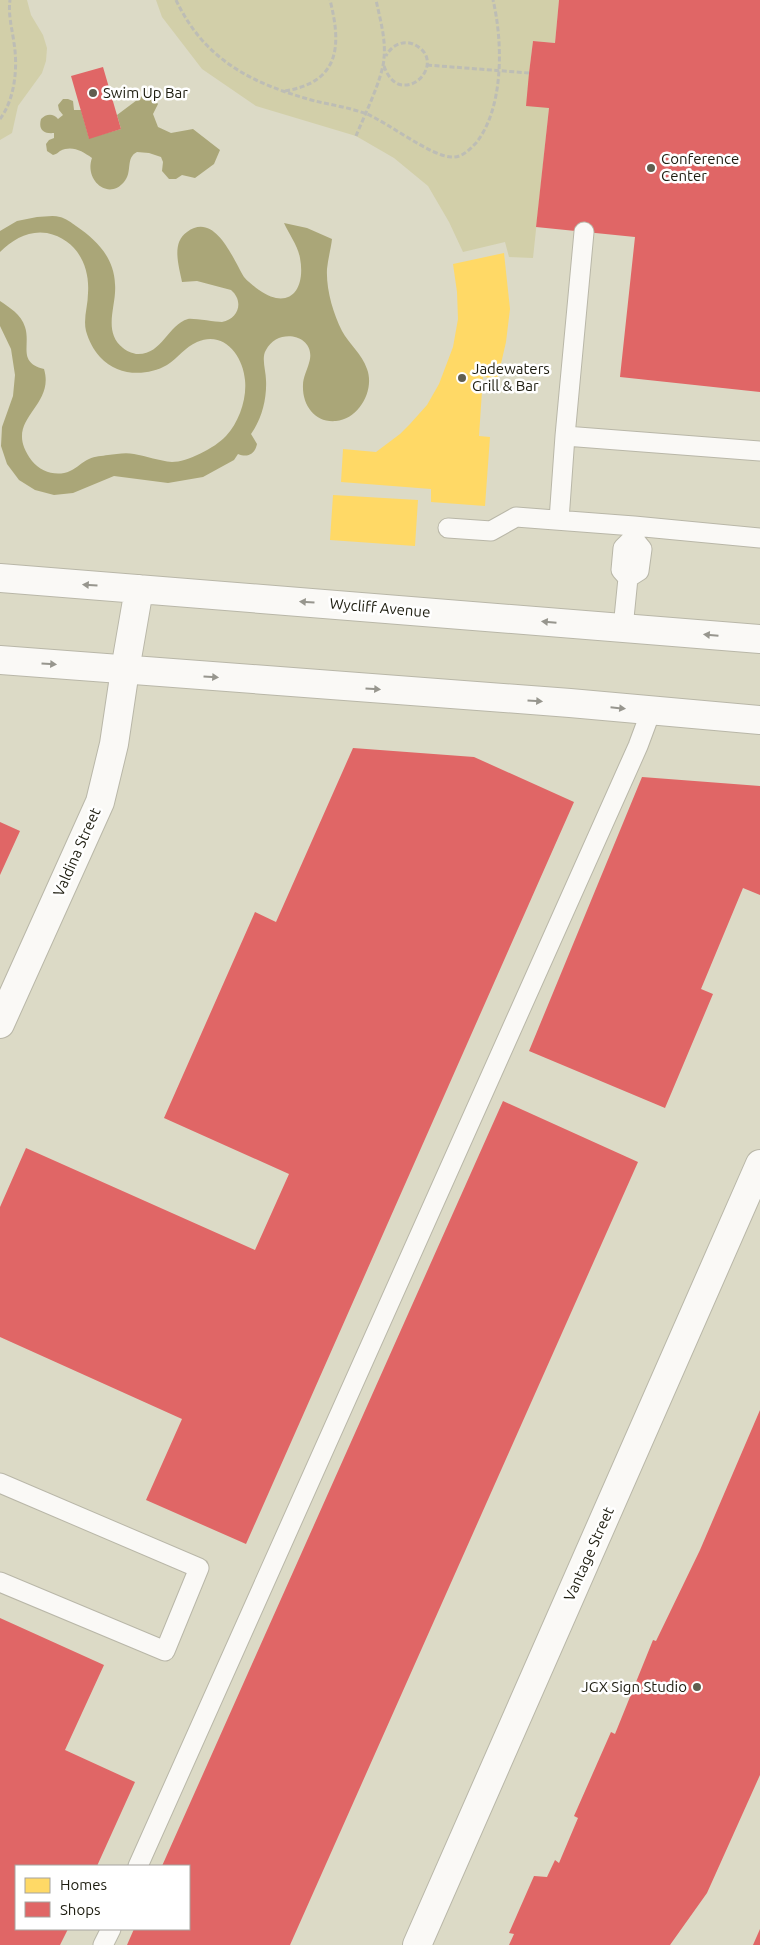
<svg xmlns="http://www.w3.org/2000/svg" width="760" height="1945" font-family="Ubuntu,sans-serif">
  <rect width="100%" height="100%" fill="#dcdac6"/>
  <path fill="#d2cfa9" d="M 0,0 L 27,0 L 31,15 L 43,35 L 47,48 L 46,61 L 42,73 L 18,106 L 12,133 L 0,140 Z
    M 156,0 L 559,0 L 555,43 L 533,41 L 529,73 L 549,108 L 533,258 L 509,257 L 505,242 L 463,252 L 449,222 L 428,186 L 394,158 L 356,136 L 256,106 L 202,69 L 162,17 Z"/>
  <path fill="#aaa678" d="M 147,90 L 158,104 L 153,114 L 158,127 L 171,133 L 193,129 L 220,150 L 214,164 L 195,178 L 182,175 L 176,179 L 169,179 L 162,171 L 163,162 L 161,157 L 149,153 L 137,152 C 125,158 133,172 124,182 C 108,201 84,180 92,158 C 82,151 72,145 60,151 C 58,153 56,154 53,155 L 47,151 L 46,144 L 49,140 L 54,138 L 54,133 C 44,134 38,130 41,119 C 46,114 53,113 58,119 L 63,115 L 59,110 L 58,105 L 63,99 L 68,99 L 73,101 L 74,110 L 81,110 L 89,138 L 121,129 L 117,115 L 141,97 Z
    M 37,217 C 44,217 53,215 60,217 C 65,218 72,223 76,226 C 97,240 114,258 115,284 C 117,306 102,331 123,348 C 126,351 132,353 136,354 C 162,356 167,325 188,319 C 193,318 215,322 222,322 C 239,319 244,301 231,290 L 197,281 L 182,282 C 179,266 171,243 187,232 C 215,211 233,259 244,277 C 248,282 254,286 259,290 C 289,311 306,290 300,258 C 298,246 289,234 284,223 L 307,228 L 332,239 C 331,248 328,259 327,269 C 326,289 333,313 342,331 C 349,344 362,354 367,369 C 375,390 359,419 336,421 C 315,423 302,405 303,385 C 303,378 307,370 309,363 C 318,335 278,326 266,350 C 261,358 266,371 266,380 C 267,398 262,419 251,434 L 257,444 C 255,454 248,458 238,454 L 234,460 L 203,477 L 168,483 L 114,476 L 73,493 L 54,495 L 35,490 L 19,480 L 7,464 L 1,446 L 2,427 L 13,396 L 15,375 L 11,349 L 0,326 L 0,301 C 10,308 21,314 25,327 C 31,345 17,362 44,369 C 56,409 0,419 32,461 C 41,472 57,477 70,471 C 77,468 82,462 89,459 C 95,456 102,456 108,455 C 116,454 126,452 134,454 C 147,456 159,461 172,462 C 187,462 215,448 226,436 C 239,422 247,399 245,380 C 243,356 224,330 197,342 C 185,347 178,358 167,365 C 146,377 117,376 100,357 C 93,349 89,341 86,331 C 83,318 88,306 88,293 C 90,265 76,239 47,233 C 29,230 13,239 0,252 L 0,231 L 17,221 Z"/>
  <path fill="#ffd966" d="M 504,253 L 510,309 L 506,342 L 497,381 L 483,376 L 479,436 L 490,437 L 485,506 L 431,502 L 431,489 L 341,482 L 343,449 L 376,452 L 400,434 L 410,424 L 427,405 L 439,384 L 453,347 L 458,319 L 457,292 L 453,264 Z
    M 333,495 L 418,500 L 415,546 L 330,540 Z"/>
  <path fill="#e06666" d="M 559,0 L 760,0 L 760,392 L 620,377 L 635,237 L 536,227 L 549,108 L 526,106 L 529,73 L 533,41 L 555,43 Z
    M 103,67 L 121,129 L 89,139 L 71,76 Z
    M 353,748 L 474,757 L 574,802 L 246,1544 L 146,1500 L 182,1419 L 0,1337 L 0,1207 L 26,1148 L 255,1250 L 289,1174 L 164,1118 L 255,912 L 276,922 Z
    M 642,777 L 760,786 L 760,895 L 743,888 L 701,989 L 713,994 L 665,1108 L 529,1051 Z
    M 0,822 L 20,831 L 0,875 Z
    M 503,1101 L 638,1162 L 290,1945 L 127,1945 L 134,1929 L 189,1929 L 189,1866 L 162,1866 Z
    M 760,1410 L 760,1775 L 707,1893 L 670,1945 L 509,1945 L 514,1934 L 509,1933 L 534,1876 L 547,1877 L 555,1860 L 559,1863 L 578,1818 L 574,1816 L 611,1732 L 615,1734 L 653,1640 L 656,1641 L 700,1550 Z
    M 0,1618 L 104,1665 L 65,1750 L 135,1782 L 97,1866 L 16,1866 L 16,1929 L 68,1929 L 60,1945 L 0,1945 Z
    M 760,1929 L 760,1945 L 753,1945 Z"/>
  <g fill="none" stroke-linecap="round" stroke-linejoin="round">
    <defs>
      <path id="service" d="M 565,436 L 760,451
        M 559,520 L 565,436 L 584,232
        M 634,526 L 760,538
        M 448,528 L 491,531 L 516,517 L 634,526 L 633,538
        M 623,628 L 628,578 L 639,571 L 642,549 L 633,538 L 623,548 L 621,570 L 628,578
        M 0,1483 L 199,1568 L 165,1651 L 0,1582
        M 138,1866 L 638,746 L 651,711
        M 103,1945 L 111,1929"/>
      <path id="minor" d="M 0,1024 L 100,802 L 114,744 L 125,670
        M 417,1945 L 760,1164"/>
      <path id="secondary" d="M 0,578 L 760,639
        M 0,660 L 570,703 L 760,720
        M 125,670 L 139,589"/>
    </defs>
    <use href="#service" stroke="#b9b7a8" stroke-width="21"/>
    <use href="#minor" stroke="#b9b7a8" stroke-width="30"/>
    <use href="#secondary" stroke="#b9b7a8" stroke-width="30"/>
    <path stroke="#bdbdb5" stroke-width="3" stroke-dasharray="5 2.5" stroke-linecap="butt" d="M 176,0 C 205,61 253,84 315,101 C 332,105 351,108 367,114 C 388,123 431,156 451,157 C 462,158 469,150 476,143 C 504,108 503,42 493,0
      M 427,65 L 529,73
      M 384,66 C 387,75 394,86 405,85 C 422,85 436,62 421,49 C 409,38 393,42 386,56
      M 285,91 C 339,82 342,47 330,0
      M 0,119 C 15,99 18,67 14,43 C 12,28 8,15 10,0
      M 356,136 C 364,116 383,78 384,58 C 386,39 380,19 376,0"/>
    <use href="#service" stroke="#faf9f6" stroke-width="19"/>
    <use href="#minor" stroke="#faf9f6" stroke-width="28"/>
    <use href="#secondary" stroke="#faf9f6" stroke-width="28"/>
  </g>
  <defs><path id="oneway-solid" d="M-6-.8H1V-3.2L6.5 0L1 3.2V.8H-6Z" transform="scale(1.25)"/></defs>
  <g fill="#97968e">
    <use href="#oneway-solid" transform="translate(90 585) rotate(-176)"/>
    <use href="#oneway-solid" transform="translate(307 602) rotate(-176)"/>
    <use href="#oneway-solid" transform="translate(549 622) rotate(-175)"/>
    <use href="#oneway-solid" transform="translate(711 635) rotate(-175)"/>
    <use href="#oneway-solid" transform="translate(49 664) rotate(4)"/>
    <use href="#oneway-solid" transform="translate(211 677) rotate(4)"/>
    <use href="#oneway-solid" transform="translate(373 689) rotate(4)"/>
    <use href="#oneway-solid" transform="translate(535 701) rotate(4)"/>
    <use href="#oneway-solid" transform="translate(618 708) rotate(6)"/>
  </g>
  <g fill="#605e4f" stroke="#fff" stroke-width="2">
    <circle cx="93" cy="93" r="5"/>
    <circle cx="651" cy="168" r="5"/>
    <circle cx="462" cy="378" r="5"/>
    <circle cx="697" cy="1687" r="5"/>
  </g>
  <g text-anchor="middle" stroke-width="5" stroke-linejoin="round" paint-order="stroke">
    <g font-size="15" fill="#1d1c0f" stroke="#fff" text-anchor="start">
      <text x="103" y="98">Swim Up Bar</text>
      <text x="661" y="164">Conference<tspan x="661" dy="17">Center</tspan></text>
      <text x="472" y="374">Jadewaters<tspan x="472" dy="17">Grill &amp; Bar</tspan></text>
      <text x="687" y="1692" text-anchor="end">JGX Sign Studio</text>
    </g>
    <g font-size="15" fill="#1d1c0f" stroke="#fff">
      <text transform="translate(380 608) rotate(5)" y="5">Wycliff Avenue</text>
      <text transform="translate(77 852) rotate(-66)" y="5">Valdina Street</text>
      <text transform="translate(589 1554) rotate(-66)" y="5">Vantage Street</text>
    </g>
  </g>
  <rect x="15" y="1865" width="175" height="65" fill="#ffffff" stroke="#a5a49f"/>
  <rect x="25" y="1878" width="25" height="15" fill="#ffd966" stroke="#a5a49f"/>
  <text x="60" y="1890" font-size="15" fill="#1d1c0f">Homes</text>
  <rect x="25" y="1902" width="25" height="15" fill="#e06666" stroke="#a5a49f"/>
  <text x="60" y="1915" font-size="15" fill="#1d1c0f">Shops</text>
</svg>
